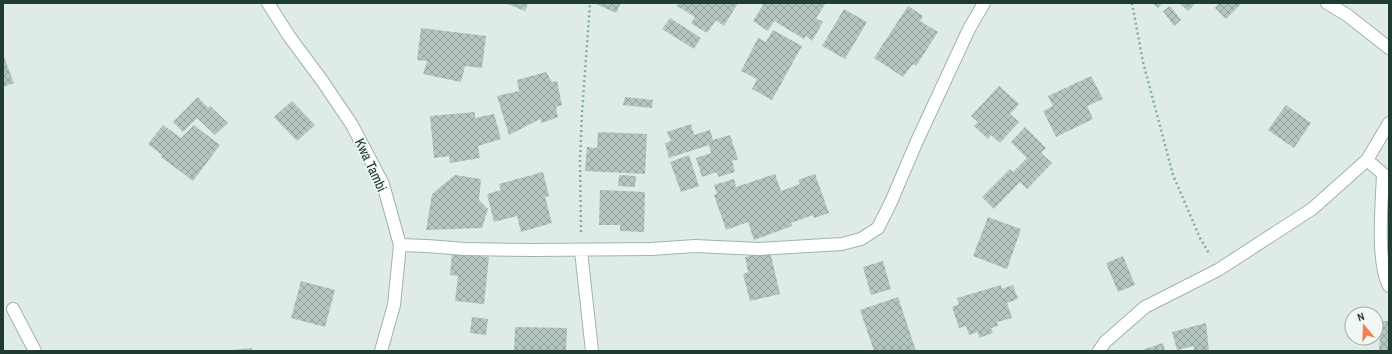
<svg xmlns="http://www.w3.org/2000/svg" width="1392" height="354" font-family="'Archivo Narrow',sans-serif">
  <defs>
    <pattern id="building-cross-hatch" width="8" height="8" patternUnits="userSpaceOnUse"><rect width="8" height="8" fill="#b5c5bf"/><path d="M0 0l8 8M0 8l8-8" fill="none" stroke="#93a19c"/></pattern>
  </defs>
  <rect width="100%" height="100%" fill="#dfebe6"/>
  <path fill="url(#building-cross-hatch)" d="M 505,3 L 528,3 L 525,11 Z
    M 594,3 L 621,3 L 616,13 Z
    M 679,3 L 738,3 L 724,26 L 716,20 L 707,33 L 691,23 L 695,17 L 677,6 Z
    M 764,3 L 826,3 L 816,18 L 823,22 L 812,41 L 806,36 L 804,39 L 774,21 L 768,31 L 753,21 Z
    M 1152,3 L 1163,3 L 1158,8 Z
    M 1179,3 L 1196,3 L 1188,11 Z
    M 1219,3 L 1242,3 L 1226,19 L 1215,8 Z
    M 908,6 L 923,16 L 920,21 L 938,32 L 916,66 L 913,64 L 903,77 L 874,58 Z
    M 1170,6 L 1181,20 L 1174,26 L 1163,11 Z
    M 844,9 L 867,22 L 845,59 L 822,46 Z
    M 670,18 L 701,38 L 694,49 L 662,29 Z
    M 421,28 L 486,36 L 482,68 L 465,66 L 461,82 L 423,74 L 427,61 L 417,60 Z
    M 773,30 L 802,46 L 772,100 L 752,89 L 757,79 L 741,71 L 758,38 L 766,42 Z
    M 3,57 L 4,57 L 14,83 L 3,87 Z
    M 546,72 L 552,82 L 557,81 L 562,105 L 556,107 L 558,117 L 542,123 L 540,119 L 509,135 L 497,96 L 519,91 L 517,80 Z
    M 1091,76 L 1103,99 L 1087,106 L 1093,119 L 1056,137 L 1043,111 L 1053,106 L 1048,96 Z
    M 999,86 L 1019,104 L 1010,114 L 1019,122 L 1000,143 L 991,135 L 988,139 L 974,126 L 978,122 L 971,116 Z
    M 198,97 L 208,108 L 210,106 L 228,123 L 215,135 L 197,118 L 183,132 L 173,122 Z
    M 625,97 L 653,100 L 652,108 L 623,105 Z
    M 292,101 L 315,125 L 297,141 L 274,117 Z
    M 1286,105 L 1311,123 L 1294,148 L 1268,130 Z
    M 475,112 L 475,118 L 494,114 L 501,139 L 478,146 L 480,158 L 450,163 L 449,156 L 434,158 L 430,116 Z
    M 691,124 L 694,135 L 710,130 L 713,140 L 730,135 L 738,159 L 732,161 L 735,172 L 718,177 L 717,172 L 702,177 L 696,158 L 711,153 L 709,145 L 669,158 L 665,143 L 671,141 L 667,132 Z
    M 163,125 L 181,138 L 194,125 L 220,145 L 193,181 L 161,157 L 162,155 L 148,144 Z
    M 1025,127 L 1046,148 L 1041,153 L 1052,163 L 1027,189 L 1020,182 L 994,209 L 982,197 L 1010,169 L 1013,172 L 1027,158 L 1011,142 Z
    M 598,132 L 647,134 L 645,174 L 585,171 L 587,147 L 597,148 Z
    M 689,155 L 699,186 L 681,192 L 670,162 Z
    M 543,172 L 549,196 L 545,197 L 552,223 L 521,232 L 517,216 L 494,222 L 487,194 L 501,190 L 499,184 Z
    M 775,174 L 781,191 L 800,184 L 798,180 L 815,174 L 829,213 L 814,218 L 813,215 L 791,223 L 792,226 L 754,240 L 748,222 L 726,230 L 714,195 L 717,194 L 714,185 L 734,179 L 736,187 Z
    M 455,175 L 481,179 L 479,200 L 488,209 L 482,228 L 426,230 L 432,194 Z
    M 619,175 L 636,176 L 635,187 L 618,186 Z
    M 600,190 L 645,192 L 644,232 L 620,231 L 620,225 L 599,225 Z
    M 988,217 L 1021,229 L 1007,269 L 973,256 Z
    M 770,251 L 780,294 L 750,301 L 743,274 L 748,272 L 745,257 Z
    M 452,254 L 489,257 L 484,304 L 455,301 L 458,276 L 450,275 Z
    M 1123,256 L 1135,285 L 1118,292 L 1106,263 Z
    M 883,261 L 891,289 L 871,295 L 863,267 Z
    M 301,281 L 335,290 L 325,327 L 291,318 Z
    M 1001,285 L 1002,289 L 1013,285 L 1018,299 L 1007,303 L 1012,318 L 997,322 L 998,326 L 991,328 L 993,333 L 979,338 L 978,332 L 969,335 L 966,326 L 959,328 L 952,307 L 959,304 L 957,298 Z
    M 898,297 L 916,351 L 874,351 L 860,310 Z
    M 472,317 L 488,319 L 486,335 L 470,333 Z
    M 1381,321 L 1389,321 L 1389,351 L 1379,351 Z
    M 1206,323 L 1209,351 L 1194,351 L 1194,346 L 1177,350 L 1172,332 Z
    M 515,327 L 567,328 L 566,351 L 514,351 Z
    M 1163,343 L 1165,351 L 1139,351 Z
    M 252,348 L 252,351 L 232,351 L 232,350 Z"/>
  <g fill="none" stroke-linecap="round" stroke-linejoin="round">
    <defs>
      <path id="street" d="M 268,3 L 289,36 L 323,82 L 352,125 L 383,184 L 400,245 L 394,305 L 381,351
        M 1327,3 L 1347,15 L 1389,48
        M 1367,160 L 1389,179
        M 1383,174 C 1382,202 1376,262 1389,286
        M 400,245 L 427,246 L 465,249 L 533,250 L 651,249 L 695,246 L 759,249 L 842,244 L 861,239 L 878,228 L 891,202 L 917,141 L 969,29 L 984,3
        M 581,251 L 592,351
        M 13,309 L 35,351
        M 1099,351 L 1105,342 L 1145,307 L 1218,270 L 1312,209 L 1367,160 L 1389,123"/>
    </defs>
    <use href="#street" stroke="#a2b3ad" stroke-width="14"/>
    <path stroke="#7fafa1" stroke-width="2.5" stroke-dasharray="2 3" stroke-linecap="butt" d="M 1132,3 L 1143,62 L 1173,175 L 1200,238 L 1210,255
      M 581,232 L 580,160 L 582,113 L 590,3"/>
    <use href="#street" stroke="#fff" stroke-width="12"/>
  </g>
  <g text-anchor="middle" stroke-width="3" stroke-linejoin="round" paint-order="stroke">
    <g font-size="14" fill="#203b34" stroke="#f0f7f4">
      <text transform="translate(371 165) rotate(65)" y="5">Kwa Tambi</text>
    </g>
  </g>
  <rect width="1392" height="354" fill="none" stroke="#203b34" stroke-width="8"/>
  <g transform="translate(1364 326) rotate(341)"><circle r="19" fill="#f0f7f4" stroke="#9daca7"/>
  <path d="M0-3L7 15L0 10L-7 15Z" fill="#f38055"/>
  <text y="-6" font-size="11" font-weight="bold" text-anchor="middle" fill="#203b34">N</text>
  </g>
</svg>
